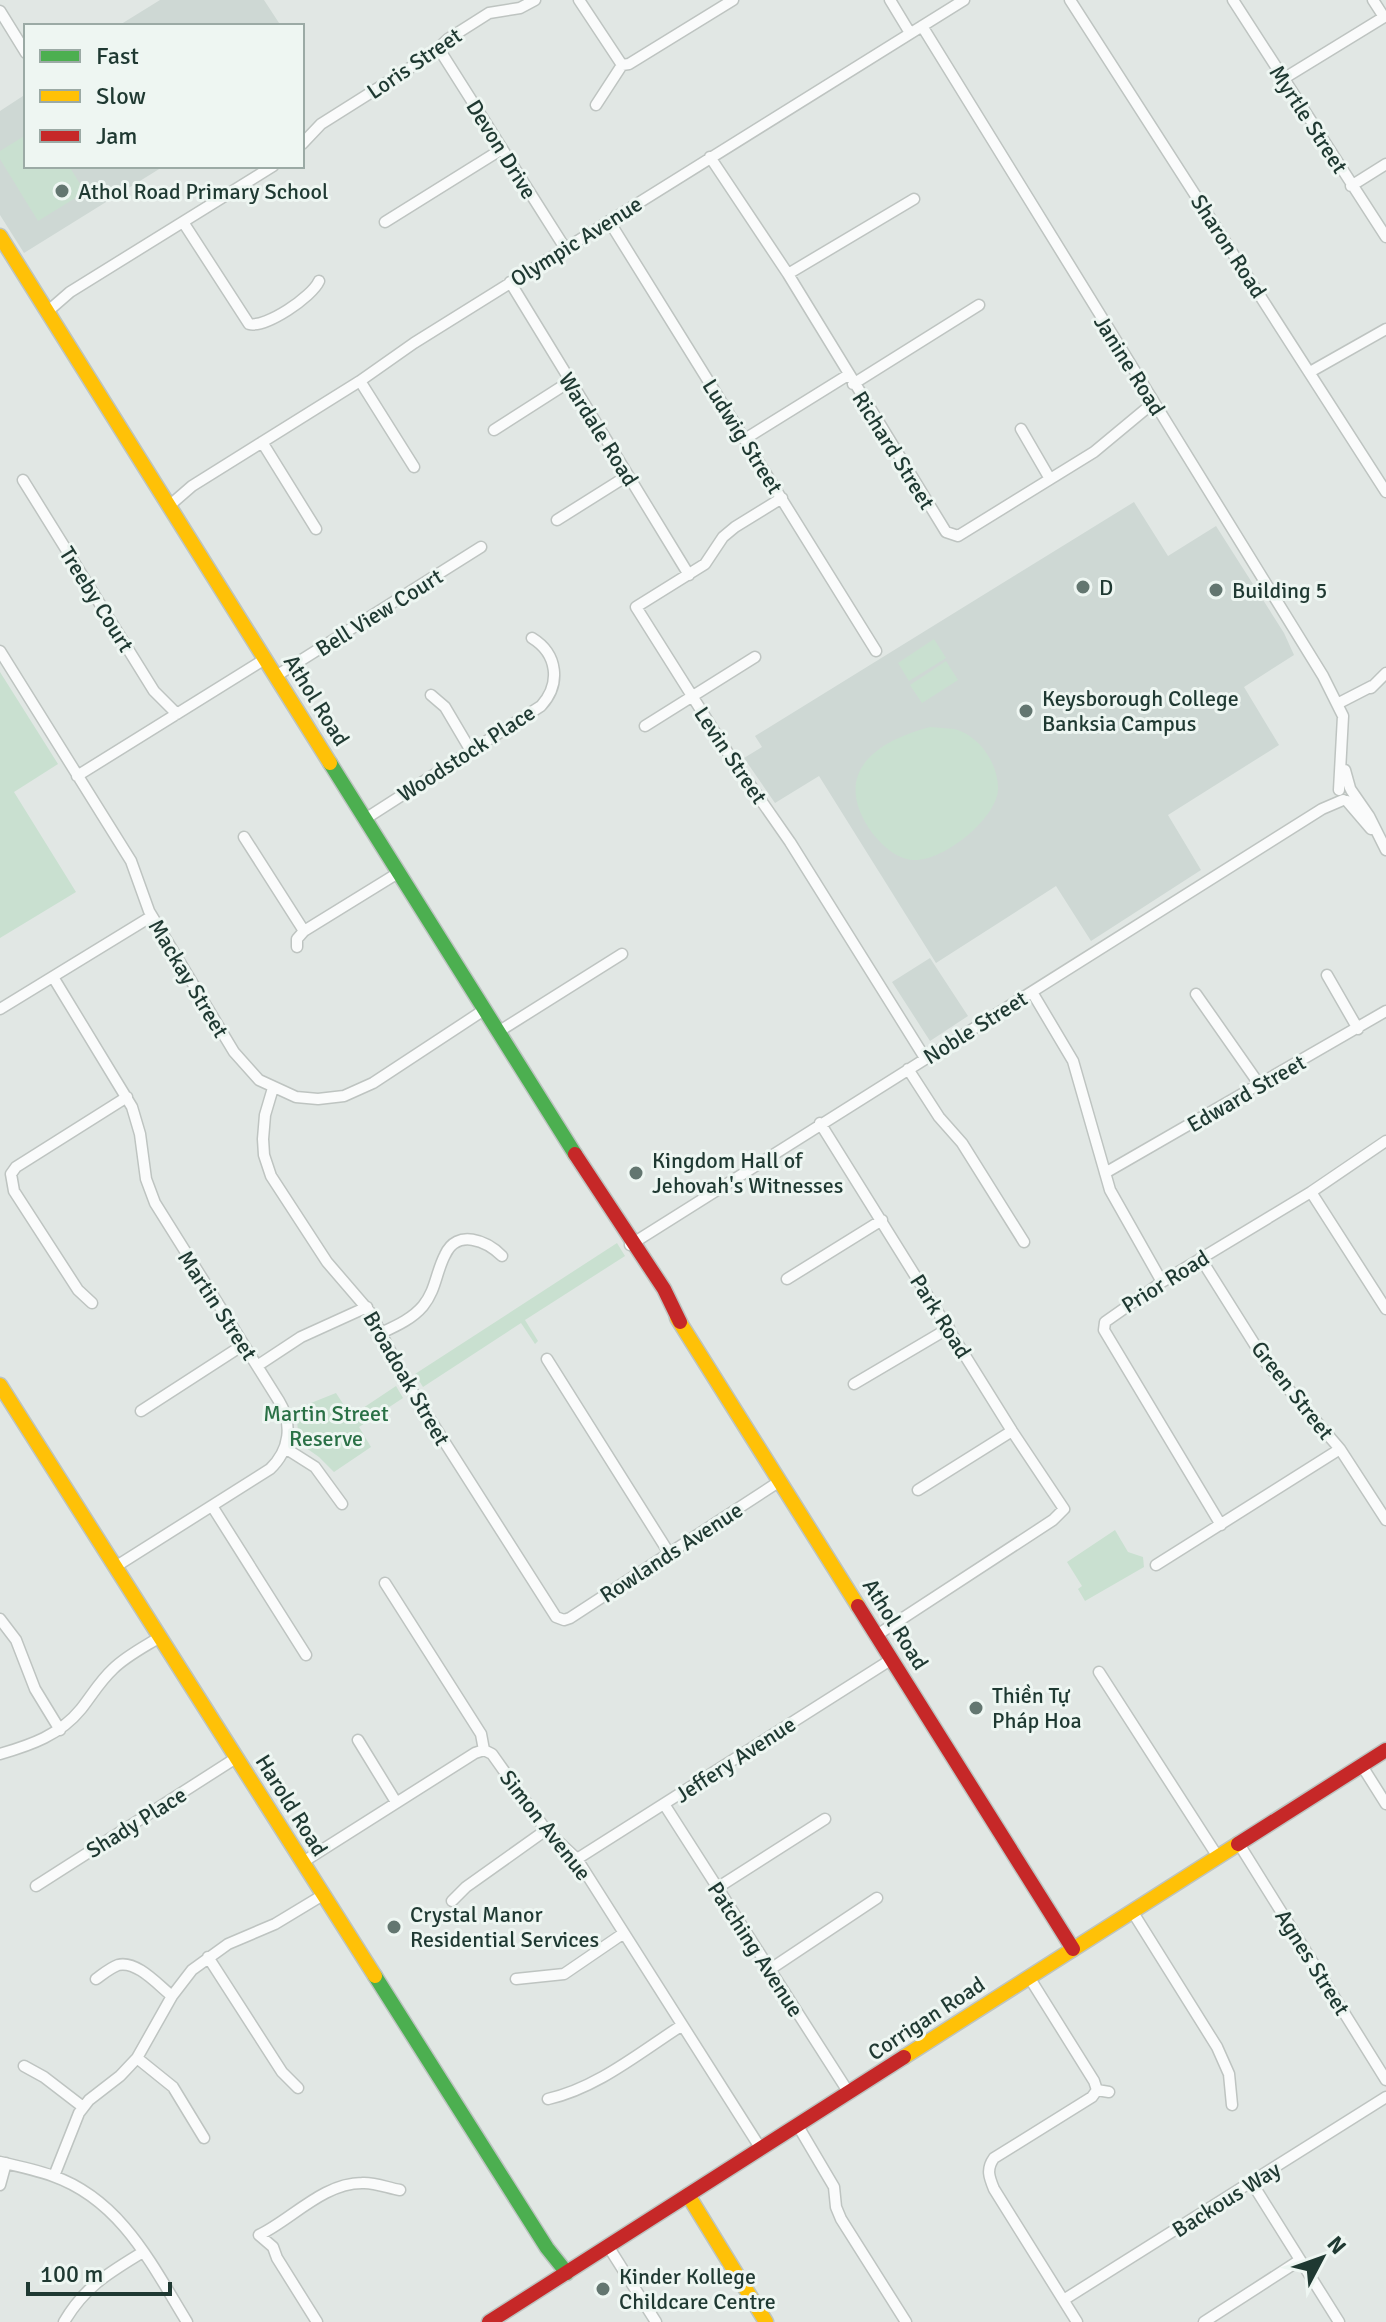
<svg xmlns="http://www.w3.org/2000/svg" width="1386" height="2322" font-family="Signika,sans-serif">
  <rect width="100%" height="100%" fill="#e1e7e4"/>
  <path fill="#ced8d4" d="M 160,0 L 264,0 L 281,26 L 118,26 Z
    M 26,94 L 26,166 L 164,166 L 24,253 L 0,215 L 0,111 Z
    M 1134,502 L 1168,556 L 1216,526 L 1284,633 L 1294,655 L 1244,687 L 1279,745 L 1168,815 L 1201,870 L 1091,941 L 1056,886 L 936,963 L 819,776 L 775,803 L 744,758 L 762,747 L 755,736 Z
    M 930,958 L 968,1016 L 930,1041 L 892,982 Z"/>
  <path fill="#c9e0d0" d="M 26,135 L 26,166 L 69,166 L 85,192 L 38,221 L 0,159 L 0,151 Z
    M 934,639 L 946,658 L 909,681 L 898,663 Z
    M 946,661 L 958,680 L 922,703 L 910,685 Z
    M 0,672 L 58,764 L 14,792 L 76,892 L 0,938 Z
    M 930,727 C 938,728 946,728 954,729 C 979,735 999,764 998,790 C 996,819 943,862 913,860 C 897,859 883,846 873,834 C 830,775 873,742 930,727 Z
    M 617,1243 L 625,1256 L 525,1320 L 538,1341 L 535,1344 L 521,1323 L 423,1387 L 415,1374 Z
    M 396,1386 L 403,1398 L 359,1427 L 371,1447 L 334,1472 L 319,1457 L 299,1443 L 296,1409 L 336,1393 L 351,1416 Z
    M 1115,1530 L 1128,1552 L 1143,1557 L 1144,1567 L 1085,1601 L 1078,1589 L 1082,1586 L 1067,1562 Z"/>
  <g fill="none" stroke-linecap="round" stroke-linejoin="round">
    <defs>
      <path id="street" d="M 579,0 L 622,65
        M 890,0 L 910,33
        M 1070,0 L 1386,492
        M 1233,0 L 1386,237
        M 0,11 L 26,53
        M 922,26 L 1323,676 L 1337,704
        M 439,49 L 565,248
        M 1283,79 L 1384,17 L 1373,0
        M 596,105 L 622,65 L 629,64 L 733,0
        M 302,144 L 321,124 L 432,54 L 448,39 L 489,13 L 520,8 L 535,0
        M 710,157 L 788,274 L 946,532 L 958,536 L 1094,452 L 1153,403
        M 1351,186 L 1386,164
        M 609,221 L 876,651
        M 183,222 L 249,324 C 266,328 312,297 319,281
        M 385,222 L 502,149
        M 788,274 L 914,199
        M 510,282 L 689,575
        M 47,312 L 70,292 L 273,166
        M 1310,372 L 1386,329
        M 360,381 L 414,467
        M 853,384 L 979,305
        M 1021,429 L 1050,479
        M 494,430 L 569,382
        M 745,439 L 848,375
        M 262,442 L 316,529
        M 23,480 L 154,691 L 177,714
        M 782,498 L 735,527 L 723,537 L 705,564 L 636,607 L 728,753 L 790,842 L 925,1058
        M 169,506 L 192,486 L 360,381 L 414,343 L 964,0
        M 557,520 L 627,476
        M 0,651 L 131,861 L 149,911 L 234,1052 L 259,1080 L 296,1097 L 318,1099 L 344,1096 L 373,1083 L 484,1010
        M 276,676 L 481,547
        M 1371,688 L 1386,673
        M 431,695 L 445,707 L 471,751
        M 645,726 L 755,657
        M 1345,770 L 1350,788
        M 77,776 L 265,659
        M 1339,790 L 1343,716 L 1337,704 L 1372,686
        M 1351,790 L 1369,816 L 1386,850
        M 1347,801 L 1371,829
        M 365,819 L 541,706 C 561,684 558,654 532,638
        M 244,837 L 304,931 L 398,873
        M 297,947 L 297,939 L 304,931
        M 1327,975 L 1358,1029
        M 53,977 L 132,1107 L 140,1134 L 146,1179 L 155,1203 L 279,1401 C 293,1424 290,1450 270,1469 L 115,1567
        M 1032,992 L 1073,1061 L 1110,1190 L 1162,1282
        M 1196,994 L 1259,1084
        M 0,1009 L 152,916
        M 498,1032 L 622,954
        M 908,1069 L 939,1117 L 962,1143 L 1024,1242
        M 273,1088 L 265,1115 L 263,1139 L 264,1155 L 271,1176 L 327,1262 L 370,1312 L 407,1383 L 556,1617 L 564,1620 L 570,1618 L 780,1481
        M 820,1123 L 1012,1431 L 1064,1509 L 1053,1520 L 877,1635
        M 1105,1173 L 1386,1011
        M 1311,1192 L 1386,1309
        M 630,1245 L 1322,809 L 1343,800
        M 1201,1259 L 1267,1364 L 1340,1449 L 1386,1520
        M 787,1279 L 882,1220
        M 92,1303 L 78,1290 L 14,1191 L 11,1174 L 16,1167 L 127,1097
        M 381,1333 C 396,1326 412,1319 423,1306 C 436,1290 436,1272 445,1255 C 457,1228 487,1241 502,1256
        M 547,1359 L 669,1553
        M 257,1366 L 301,1337 L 367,1307
        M 854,1384 L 949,1328
        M 141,1411 L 243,1345
        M 285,1448 L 315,1467 L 342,1504
        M 918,1490 L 1012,1431
        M 212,1506 L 306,1655
        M 1221,1525 L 1104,1330 L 1105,1322 L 1162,1282 L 1311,1192 L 1386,1141
        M 1156,1565 L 1340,1449
        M 385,1583 L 481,1734 L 484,1750 L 492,1754 L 546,1830 L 577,1859 L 761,2149
        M 0,1619 L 16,1640 L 35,1689 L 60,1730
        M 1099,1672 L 1218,1857
        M 358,1740 L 396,1802
        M 0,1754 C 31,1745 60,1735 81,1709 C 92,1695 100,1681 113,1669 C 126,1656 144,1647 160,1637
        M 1362,1766 L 1386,1804
        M 664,1804 L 849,2093
        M 1239,1844 L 1386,2080
        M 577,1859 L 892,1659
        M 303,1862 L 475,1753 L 484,1750
        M 36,1886 L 236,1758
        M 717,1888 L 825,1819
        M 452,1901 L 466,1887 L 546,1830
        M 1132,1911 L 1217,2047 L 1229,2074 L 1232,2105
        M 208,1957 L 282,2072 L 298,2088
        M 769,1970 L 877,1898
        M 1029,1977 L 1094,2081 L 1097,2090 L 1092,2097 L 994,2158 C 986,2169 989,2177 994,2189 L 1077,2322
        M 96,1979 C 103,1974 110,1968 118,1965 C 137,1960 159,1986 172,1996
        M 516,1979 L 564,1974 L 624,1933
        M 137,2058 L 173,2087 L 204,2138
        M 24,2066 L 44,2077 L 83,2107
        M 1097,2090 L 1109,2092
        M 548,2099 C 597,2088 639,2053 681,2026
        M 798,2126 L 834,2187 L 836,2207 L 841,2219 L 906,2322
        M 0,2162 C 18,2166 36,2170 53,2176 C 121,2200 152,2265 187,2322
        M 54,2176 L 79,2113 L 89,2100 L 120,2076 L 137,2058 L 172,1996 L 192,1970 L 228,1944 L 275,1924 L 323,1895
        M 1252,2183 L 1339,2322
        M 0,2185 L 6,2163
        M 608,2246 L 656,2322
        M 1065,2299 L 1386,2097
        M 64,2322 C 85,2286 109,2273 143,2252
        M 317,2322 L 277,2258 L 273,2247 L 259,2235 C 291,2220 323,2183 362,2183 C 374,2182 388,2188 400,2190
        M 1204,2322 L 1300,2260"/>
      <path id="fast" d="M 330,763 L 575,1154
        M 375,1976 L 547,2248 L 567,2273"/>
      <path id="slow" d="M 0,236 L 330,763
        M 677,1318 L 858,1606
        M 0,1385 L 375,1976
        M 904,2057 L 1238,1844
        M 688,2195 L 766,2322"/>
      <path id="jam" d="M 575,1154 L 664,1289 L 680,1322
        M 858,1606 L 1073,1949
        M 1238,1844 L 1386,1750
        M 489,2322 L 904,2057"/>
    </defs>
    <use href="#street" stroke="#bec4c1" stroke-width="13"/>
    <use href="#fast" stroke="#bdc4c1" stroke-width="17"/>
    <use href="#slow" stroke="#bdc4c1" stroke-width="17"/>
    <use href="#jam" stroke="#bdc4c1" stroke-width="17"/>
    <use href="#street" stroke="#fafbfb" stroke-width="10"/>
    <use href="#fast" stroke="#4caf50" stroke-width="14"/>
    <use href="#slow" stroke="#ffc107" stroke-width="14"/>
    <use href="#jam" stroke="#c62828" stroke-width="14"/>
  </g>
  <g fill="#637670" stroke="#eef6f2" stroke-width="3">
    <circle cx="62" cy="191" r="8"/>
    <circle cx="1083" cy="587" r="8"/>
    <circle cx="1216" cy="590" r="8"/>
    <circle cx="1026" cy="711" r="8"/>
    <circle cx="636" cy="1173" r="8"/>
    <circle cx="976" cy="1708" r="8"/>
    <circle cx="394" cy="1927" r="8"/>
    <circle cx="603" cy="2289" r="8"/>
  </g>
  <g text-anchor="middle" stroke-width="6" stroke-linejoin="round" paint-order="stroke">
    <g font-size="22" fill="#1f3932" stroke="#eef6f2">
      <text transform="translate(414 63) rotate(-34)" y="8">Loris Street</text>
      <text transform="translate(1309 119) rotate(57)" y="8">Myrtle Street</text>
      <text transform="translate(502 149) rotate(58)" y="8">Devon Drive</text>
      <text transform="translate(576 241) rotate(-32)" y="8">Olympic Avenue</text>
      <text transform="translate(1229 246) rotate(57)" y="8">Sharon Road</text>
      <text transform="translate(1130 365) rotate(58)" y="8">Janine Road</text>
      <text transform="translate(599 429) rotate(58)" y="8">Wardale Road</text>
      <text transform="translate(743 436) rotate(58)" y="8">Ludwig Street</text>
      <text transform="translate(894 450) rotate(58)" y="8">Richard Street</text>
      <text transform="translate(97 599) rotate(58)" y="8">Treeby Court</text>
      <text transform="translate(379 612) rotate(-32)" y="8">Bell View Court</text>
      <text transform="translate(317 700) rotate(58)" y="8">Athol Road</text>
      <text transform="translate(466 753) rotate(-33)" y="8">Woodstock Place</text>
      <text transform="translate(731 755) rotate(56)" y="8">Levin Street</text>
      <text transform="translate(189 978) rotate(59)" y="8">Mackay Street</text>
      <text transform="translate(975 1027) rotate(-32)" y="8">Noble Street</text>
      <text transform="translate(1246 1093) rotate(-30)" y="8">Edward Street</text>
      <text transform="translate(1165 1281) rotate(-32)" y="8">Prior Road</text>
      <text transform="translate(218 1305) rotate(57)" y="8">Martin Street</text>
      <text transform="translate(941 1316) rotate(58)" y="8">Park Road</text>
      <text transform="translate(407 1378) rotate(60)" y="8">Broadoak Street</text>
      <text transform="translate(1293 1390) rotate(52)" y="8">Green Street</text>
      <text transform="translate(671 1552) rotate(-33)" y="8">Rowlands Avenue</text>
      <text transform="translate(896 1624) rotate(58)" y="8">Athol Road</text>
      <text transform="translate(735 1759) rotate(-33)" y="8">Jeffery Avenue</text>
      <text transform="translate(292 1805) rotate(58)" y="8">Harold Road</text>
      <text transform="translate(136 1822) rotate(-32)" y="8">Shady Place</text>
      <text transform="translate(546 1825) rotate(52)" y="8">Simon Avenue</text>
      <text transform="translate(756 1949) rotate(57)" y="8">Patching Avenue</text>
      <text transform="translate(1313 1962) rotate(58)" y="8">Agnes Street</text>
      <text transform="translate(926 2018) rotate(-33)" y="8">Corrigan Road</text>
      <text transform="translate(1226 2199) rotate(-32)" y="8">Backous Way</text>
    </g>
    <g font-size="22" fill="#1f3932" stroke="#eef6f2" text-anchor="start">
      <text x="78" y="199">Athol Road Primary School</text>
      <text x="1099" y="595">D</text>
      <text x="1232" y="598">Building 5</text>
      <text x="1042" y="706">Keysborough College<tspan x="1042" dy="25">Banksia Campus</tspan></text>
      <text x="652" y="1168">Kingdom Hall of<tspan x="652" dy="25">Jehovah's Witnesses</tspan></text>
      <text x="992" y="1703">Thiền Tự<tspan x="992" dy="25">Pháp Hoa</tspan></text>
      <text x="410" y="1922">Crystal Manor<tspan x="410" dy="25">Residential Services</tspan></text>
      <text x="619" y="2284">Kinder Kollege<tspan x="619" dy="25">Childcare Centre</tspan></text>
    </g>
    <g font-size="22" fill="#297045" stroke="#eef6f2">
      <text x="326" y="1421">Martin Street<tspan x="326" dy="25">Reserve</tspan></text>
    </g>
  </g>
  <rect x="24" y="24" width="280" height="144" fill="#eef6f2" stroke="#9baaa5" stroke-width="2"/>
  <rect x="40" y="50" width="40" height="12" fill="#4caf50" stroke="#9baaa5" stroke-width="2"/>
  <text x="96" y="64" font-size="24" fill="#1f3932">Fast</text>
  <rect x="40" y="90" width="40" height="12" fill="#ffc107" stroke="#9baaa5" stroke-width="2"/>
  <text x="96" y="104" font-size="24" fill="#1f3932">Slow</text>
  <rect x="40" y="130" width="40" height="12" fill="#c62828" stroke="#9baaa5" stroke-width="2"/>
  <text x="96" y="144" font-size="24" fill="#1f3932">Jam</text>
  <g transform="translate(1322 2258) rotate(49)" stroke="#eef6f2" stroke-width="6" paint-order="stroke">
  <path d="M0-6L14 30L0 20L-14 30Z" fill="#1f3932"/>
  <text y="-12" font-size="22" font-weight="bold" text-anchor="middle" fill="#1f3932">N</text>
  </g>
  <path d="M28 2282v12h142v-12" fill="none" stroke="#1f3932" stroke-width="4"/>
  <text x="40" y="2282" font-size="24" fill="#1f3932" stroke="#eef6f2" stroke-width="6" paint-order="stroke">100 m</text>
</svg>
